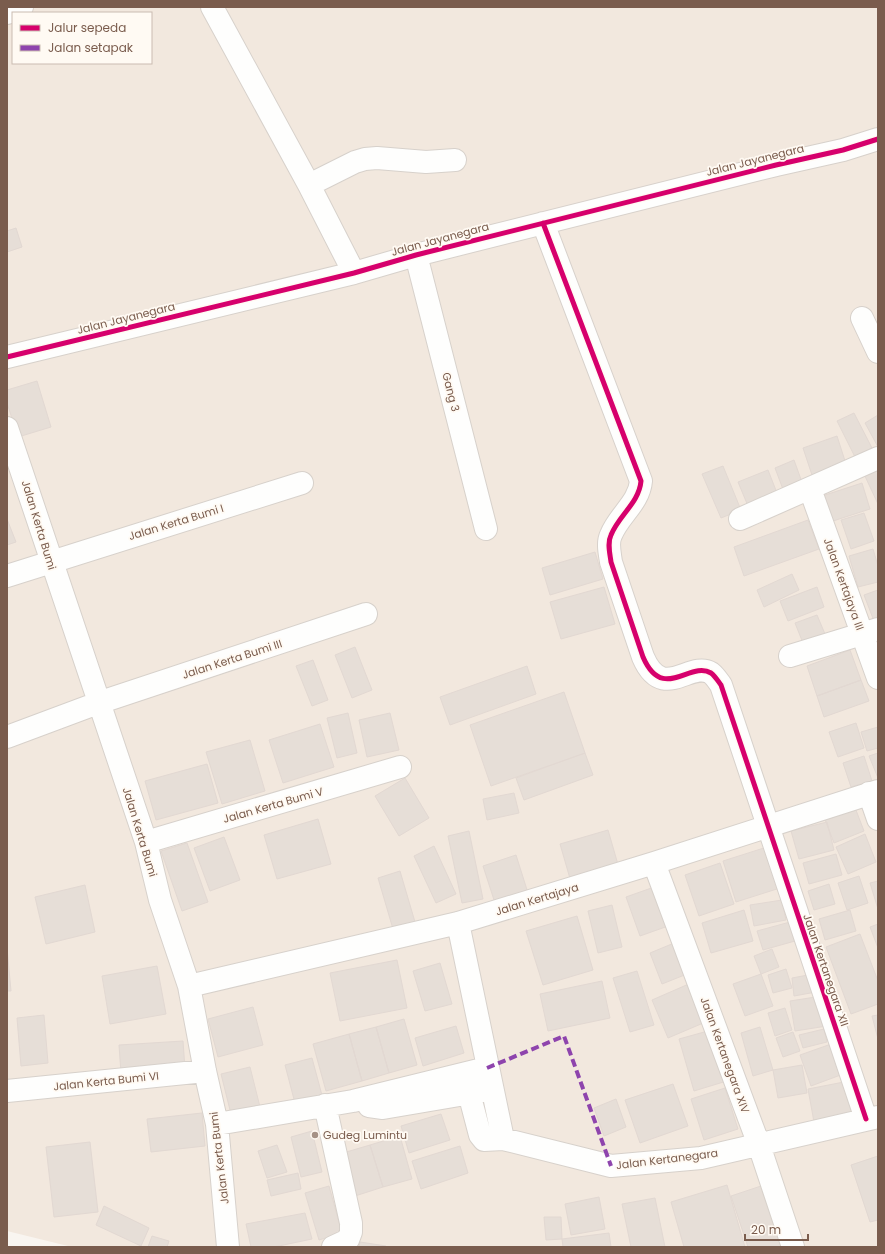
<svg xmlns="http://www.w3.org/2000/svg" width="885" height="1254" font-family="Poppins,sans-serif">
  <rect width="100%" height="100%" fill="#f9f5f0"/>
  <path fill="#f2e8de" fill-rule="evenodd" d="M 7,7 L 878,7 L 878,1247 L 72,1247 L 7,1231 ZM 13,13 L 151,13 L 151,63 L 13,63 Z"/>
  <path fill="#e6ded7" stroke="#e2d8d2" d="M 16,228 L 22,247 L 7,252 L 7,231 Z
    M 37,381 L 51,427 L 18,437 L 7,403 L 7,390 Z
    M 854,413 L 872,448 L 855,457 L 837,421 Z
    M 878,415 L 878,447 L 865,423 Z
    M 837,436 L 846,464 L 812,475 L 803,448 Z
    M 794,460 L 803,485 L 784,492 L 775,468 Z
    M 723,466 L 741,510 L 721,518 L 702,474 Z
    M 878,468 L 878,504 L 864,474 Z
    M 768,470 L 777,493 L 748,506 L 738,482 Z
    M 862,483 L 870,509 L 830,522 L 822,496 Z
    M 864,513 L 874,541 L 851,549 L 841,520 Z
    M 7,519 L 16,542 L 7,545 Z
    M 808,520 L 819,549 L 744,576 L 734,547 Z
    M 873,549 L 878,566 L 878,582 L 858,587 L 849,556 Z
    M 595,552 L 603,579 L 550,595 L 542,568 Z
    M 792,574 L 799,590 L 764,607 L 757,590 Z
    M 604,587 L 615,624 L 561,639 L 550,602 Z
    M 817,587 L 824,607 L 788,621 L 780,601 Z
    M 878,590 L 878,619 L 874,621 L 864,595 Z
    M 817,615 L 825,634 L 803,643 L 795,623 Z
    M 355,647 L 372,690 L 352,698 L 335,655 Z
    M 850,650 L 861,680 L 817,696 L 807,666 Z
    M 313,660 L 328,700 L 312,706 L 296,666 Z
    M 527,666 L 536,694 L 450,725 L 440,697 Z
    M 861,680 L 869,701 L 824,717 L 817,696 Z
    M 564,692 L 585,753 L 491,786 L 470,725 Z
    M 348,713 L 357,753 L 337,758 L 327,718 Z
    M 390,713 L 399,750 L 367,757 L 359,720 Z
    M 856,723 L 864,748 L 838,757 L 829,732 Z
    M 320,724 L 334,767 L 283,783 L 269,740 Z
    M 878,727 L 878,748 L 867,751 L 861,732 Z
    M 250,740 L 265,791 L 222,804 L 206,752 Z
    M 585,753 L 593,775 L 524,800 L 516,778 Z
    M 878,753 L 878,778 L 869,756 Z
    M 864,756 L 872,781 L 851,787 L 843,763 Z
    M 207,764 L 218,803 L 156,820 L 145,781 Z
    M 405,778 L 429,818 L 399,836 L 375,796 Z
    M 514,793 L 519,813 L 487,820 L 483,799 Z
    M 854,805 L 864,831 L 834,843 L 824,817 Z
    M 318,819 L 331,864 L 277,879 L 264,835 Z
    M 827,822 L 834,850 L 799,859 L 791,831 Z
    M 608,830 L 619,868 L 571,882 L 560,844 Z
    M 469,831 L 483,899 L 462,903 L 448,836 Z
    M 865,834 L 876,862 L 848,874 L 836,847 Z
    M 224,837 L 240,880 L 210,891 L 194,848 Z
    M 187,843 L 208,902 L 182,911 L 161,851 Z
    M 434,846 L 456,894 L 436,903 L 414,856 Z
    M 767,847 L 780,888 L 736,902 L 723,861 Z
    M 836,854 L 842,875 L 809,884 L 803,863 Z
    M 516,855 L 528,893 L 495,903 L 483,866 Z
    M 720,863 L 734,904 L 699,916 L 685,875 Z
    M 400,871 L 415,922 L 393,929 L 378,878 Z
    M 859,876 L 868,903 L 847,910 L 838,883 Z
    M 878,881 L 878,909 L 870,883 Z
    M 829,884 L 835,904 L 814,910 L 808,891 Z
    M 85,885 L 95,932 L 46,944 L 35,897 Z
    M 657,886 L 671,925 L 640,936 L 626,897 Z
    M 782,900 L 786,920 L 754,926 L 750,905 Z
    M 612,905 L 622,947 L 598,953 L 588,911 Z
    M 744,910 L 753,941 L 711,953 L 702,923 Z
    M 850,910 L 856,931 L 825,940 L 819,919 Z
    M 577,916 L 593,970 L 543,985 L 526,931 Z
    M 790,922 L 795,941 L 763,950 L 757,931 Z
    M 878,924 L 878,948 L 870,927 Z
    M 860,934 L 878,981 L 878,1004 L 851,1014 L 826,947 Z
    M 679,941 L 692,972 L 662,984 L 650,953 Z
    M 7,948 L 11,991 L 7,991 Z
    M 772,949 L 779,967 L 761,974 L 754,956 Z
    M 397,960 L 407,1008 L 340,1021 L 330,973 Z
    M 440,963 L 452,1004 L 425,1011 L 413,971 Z
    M 157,966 L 166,1014 L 110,1024 L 102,976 Z
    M 786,969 L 792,988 L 773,993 L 768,975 Z
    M 637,971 L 654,1025 L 630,1032 L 613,978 Z
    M 761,974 L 773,1006 L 745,1016 L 733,984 Z
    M 813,974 L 816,992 L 794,996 L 792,978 Z
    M 602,981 L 610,1018 L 548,1031 L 540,994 Z
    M 691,983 L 708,1021 L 668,1038 L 652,1000 Z
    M 822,996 L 827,1026 L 795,1031 L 790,1001 Z
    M 253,1007 L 263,1045 L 218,1057 L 208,1019 Z
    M 785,1008 L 792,1030 L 775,1036 L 768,1013 Z
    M 44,1015 L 48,1063 L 21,1066 L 17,1018 Z
    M 878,1015 L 878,1039 L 872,1016 Z
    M 404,1019 L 417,1065 L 389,1073 L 376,1027 Z
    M 456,1026 L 464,1053 L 423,1066 L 415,1038 Z
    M 376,1027 L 389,1073 L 362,1081 L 349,1034 Z
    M 760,1027 L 773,1070 L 753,1076 L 741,1033 Z
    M 715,1029 L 730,1080 L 694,1091 L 679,1039 Z
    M 824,1029 L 827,1042 L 803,1048 L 799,1035 Z
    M 793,1032 L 800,1051 L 783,1057 L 776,1038 Z
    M 349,1034 L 362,1081 L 326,1091 L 313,1044 Z
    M 183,1041 L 185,1069 L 121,1073 L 119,1045 Z
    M 834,1043 L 846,1073 L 811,1086 L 800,1055 Z
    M 312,1058 L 323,1099 L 296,1107 L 285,1065 Z
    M 802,1065 L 807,1093 L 778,1098 L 773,1070 Z
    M 250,1067 L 260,1107 L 231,1114 L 221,1074 Z
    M 849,1081 L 856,1114 L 814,1122 L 808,1089 Z
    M 673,1084 L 688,1126 L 640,1143 L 625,1100 Z
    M 725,1088 L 738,1129 L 704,1140 L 691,1099 Z
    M 616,1099 L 626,1127 L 604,1136 L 594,1108 Z
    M 202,1113 L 205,1146 L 151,1152 L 147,1119 Z
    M 441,1114 L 450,1140 L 409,1153 L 401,1126 Z
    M 312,1131 L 322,1172 L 301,1177 L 291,1137 Z
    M 400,1136 L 412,1179 L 383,1187 L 370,1145 Z
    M 90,1142 L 98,1212 L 54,1217 L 46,1147 Z
    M 277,1145 L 287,1172 L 267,1178 L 258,1151 Z
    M 370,1145 L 383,1187 L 355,1196 L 343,1153 Z
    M 460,1146 L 468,1173 L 421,1189 L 412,1161 Z
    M 878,1156 L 878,1220 L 870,1222 L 851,1165 Z
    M 298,1173 L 301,1189 L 271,1196 L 267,1180 Z
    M 770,1183 L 790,1244 L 781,1247 L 748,1247 L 731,1196 Z
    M 727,1185 L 745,1247 L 684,1247 L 671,1202 Z
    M 329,1186 L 342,1233 L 319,1240 L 305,1193 Z
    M 599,1197 L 605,1229 L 571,1235 L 565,1204 Z
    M 655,1198 L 665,1247 L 631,1247 L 622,1204 Z
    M 104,1206 L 149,1228 L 141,1246 L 96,1225 Z
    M 305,1213 L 312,1239 L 274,1247 L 251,1247 L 246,1224 Z
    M 544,1217 L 561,1217 L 562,1239 L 546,1240 Z
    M 609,1233 L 611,1247 L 563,1247 L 562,1239 Z
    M 152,1236 L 169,1241 L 167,1247 L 148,1247 Z
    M 360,1242 L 386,1246 L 386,1247 L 359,1247 Z"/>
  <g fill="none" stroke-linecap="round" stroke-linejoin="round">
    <defs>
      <path id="minor" d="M 212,7 L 309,185 L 354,273
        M 7,13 L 22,7
        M 309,185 L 355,162 L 365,159 L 377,158 L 426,162 L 455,160
        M 543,223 L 641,481 C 639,503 619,515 611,535 C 607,543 610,554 611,562 L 643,657 C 663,703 690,660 711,673 C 715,676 718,681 721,685 L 866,1119
        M 416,255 L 486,529
        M 862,318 L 878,352
        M 7,357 L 354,273 L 416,255 L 776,165 L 843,150 L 878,139
        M 7,428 L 146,842 L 160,900 L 189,986 L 205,1071 L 217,1124 L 228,1247
        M 810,489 L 878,678
        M 740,519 L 878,458
        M 7,576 L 302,483
        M 790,656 L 878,629
        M 7,737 L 98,703 L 366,614
        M 869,793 L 878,819
        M 146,842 L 400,767
        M 654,863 L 759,1145 L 793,1247
        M 458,923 L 503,1139
        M 189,986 L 458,923 L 654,863 L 878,791
        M 464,1074 L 480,1135 L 484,1140 L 503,1139 L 611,1166 L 701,1158 L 878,1117
        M 7,1091 L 205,1071
        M 325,1105 L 351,1223 L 351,1232 L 348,1240 L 333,1247
        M 369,1106 L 383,1108 L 483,1091
        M 217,1124 L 353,1101 L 487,1068"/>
    </defs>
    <use href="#minor" stroke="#d7d1cb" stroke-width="24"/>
    <use href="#minor" stroke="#fefefd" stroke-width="22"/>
    <path stroke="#8e44ad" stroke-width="4" stroke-dasharray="8 4" stroke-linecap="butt" d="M 487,1068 L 564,1036 L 611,1166"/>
    <defs>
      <path id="cycleway" d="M 543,223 L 641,481 C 639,503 619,515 611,535 C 607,543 610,554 611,562 L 643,657 C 663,703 690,660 711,673 C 715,676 718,681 721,685 L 866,1119
        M 7,357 L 354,273 L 416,255 L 776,165 L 843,150 L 878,139"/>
    </defs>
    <use href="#cycleway" stroke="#fffaf3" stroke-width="8"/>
    <use href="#cycleway" stroke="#d6006c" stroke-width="5"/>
  </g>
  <circle fill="#a69286" stroke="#fffaf3" stroke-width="1.5" cx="315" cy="1135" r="4"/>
  <g text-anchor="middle" stroke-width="3.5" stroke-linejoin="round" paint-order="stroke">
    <g font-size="11" fill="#7a5c4d" stroke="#fffaf3">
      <text transform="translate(755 160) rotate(-14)" y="4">Jalan Jayanegara</text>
      <text transform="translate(440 239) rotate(-15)" y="4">Jalan Jayanegara</text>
      <text transform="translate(126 318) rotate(-14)" y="4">Jalan Jayanegara</text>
      <text transform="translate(451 392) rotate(76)" y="4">Gang 3</text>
      <text transform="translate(176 522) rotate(-17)" y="4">Jalan Kerta Bumi I</text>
      <text transform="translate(39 525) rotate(73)" y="4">Jalan Kerta Bumi</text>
      <text transform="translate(844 584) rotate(70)" y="4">Jalan Kertajaya III</text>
      <text transform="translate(232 659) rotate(-18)" y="4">Jalan Kerta Bumi III</text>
      <text transform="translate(273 805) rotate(-16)" y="4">Jalan Kerta Bumi V</text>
      <text transform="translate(140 832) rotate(73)" y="4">Jalan Kerta Bumi</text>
      <text transform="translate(537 899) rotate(-17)" y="4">Jalan Kertajaya</text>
      <text transform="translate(826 970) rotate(71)" y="4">Jalan Kertanegara XII</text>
      <text transform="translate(725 1055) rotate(70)" y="4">Jalan Kertanegara XIV</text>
      <text transform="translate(106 1081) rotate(-6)" y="4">Jalan Kerta Bumi VI</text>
      <text transform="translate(219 1158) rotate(-97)" y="4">Jalan Kerta Bumi</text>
      <text transform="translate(667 1159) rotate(-7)" y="4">Jalan Kertanegara</text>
    </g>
    <g font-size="11" fill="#7a5c4d" stroke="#fffaf3" text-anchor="start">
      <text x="323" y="1139">Gudeg Lumintu</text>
    </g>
  </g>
  <rect width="885" height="1254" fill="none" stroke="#7a5c4d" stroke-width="16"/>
  <rect x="12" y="12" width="140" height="52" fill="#fffaf3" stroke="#cabbb1"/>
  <rect x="20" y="25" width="20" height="6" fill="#d6006c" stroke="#cabbb1"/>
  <text x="48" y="32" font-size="12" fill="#7a5c4d">Jalur sepeda</text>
  <rect x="20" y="45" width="20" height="6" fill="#8e44ad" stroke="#cabbb1"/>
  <text x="48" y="52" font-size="12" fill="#7a5c4d">Jalan setapak</text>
  <path d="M745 1234v6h63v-6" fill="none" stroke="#7a5c4d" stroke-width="2"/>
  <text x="751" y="1234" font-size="12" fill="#7a5c4d" stroke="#fffaf3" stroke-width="3" paint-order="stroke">20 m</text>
</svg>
